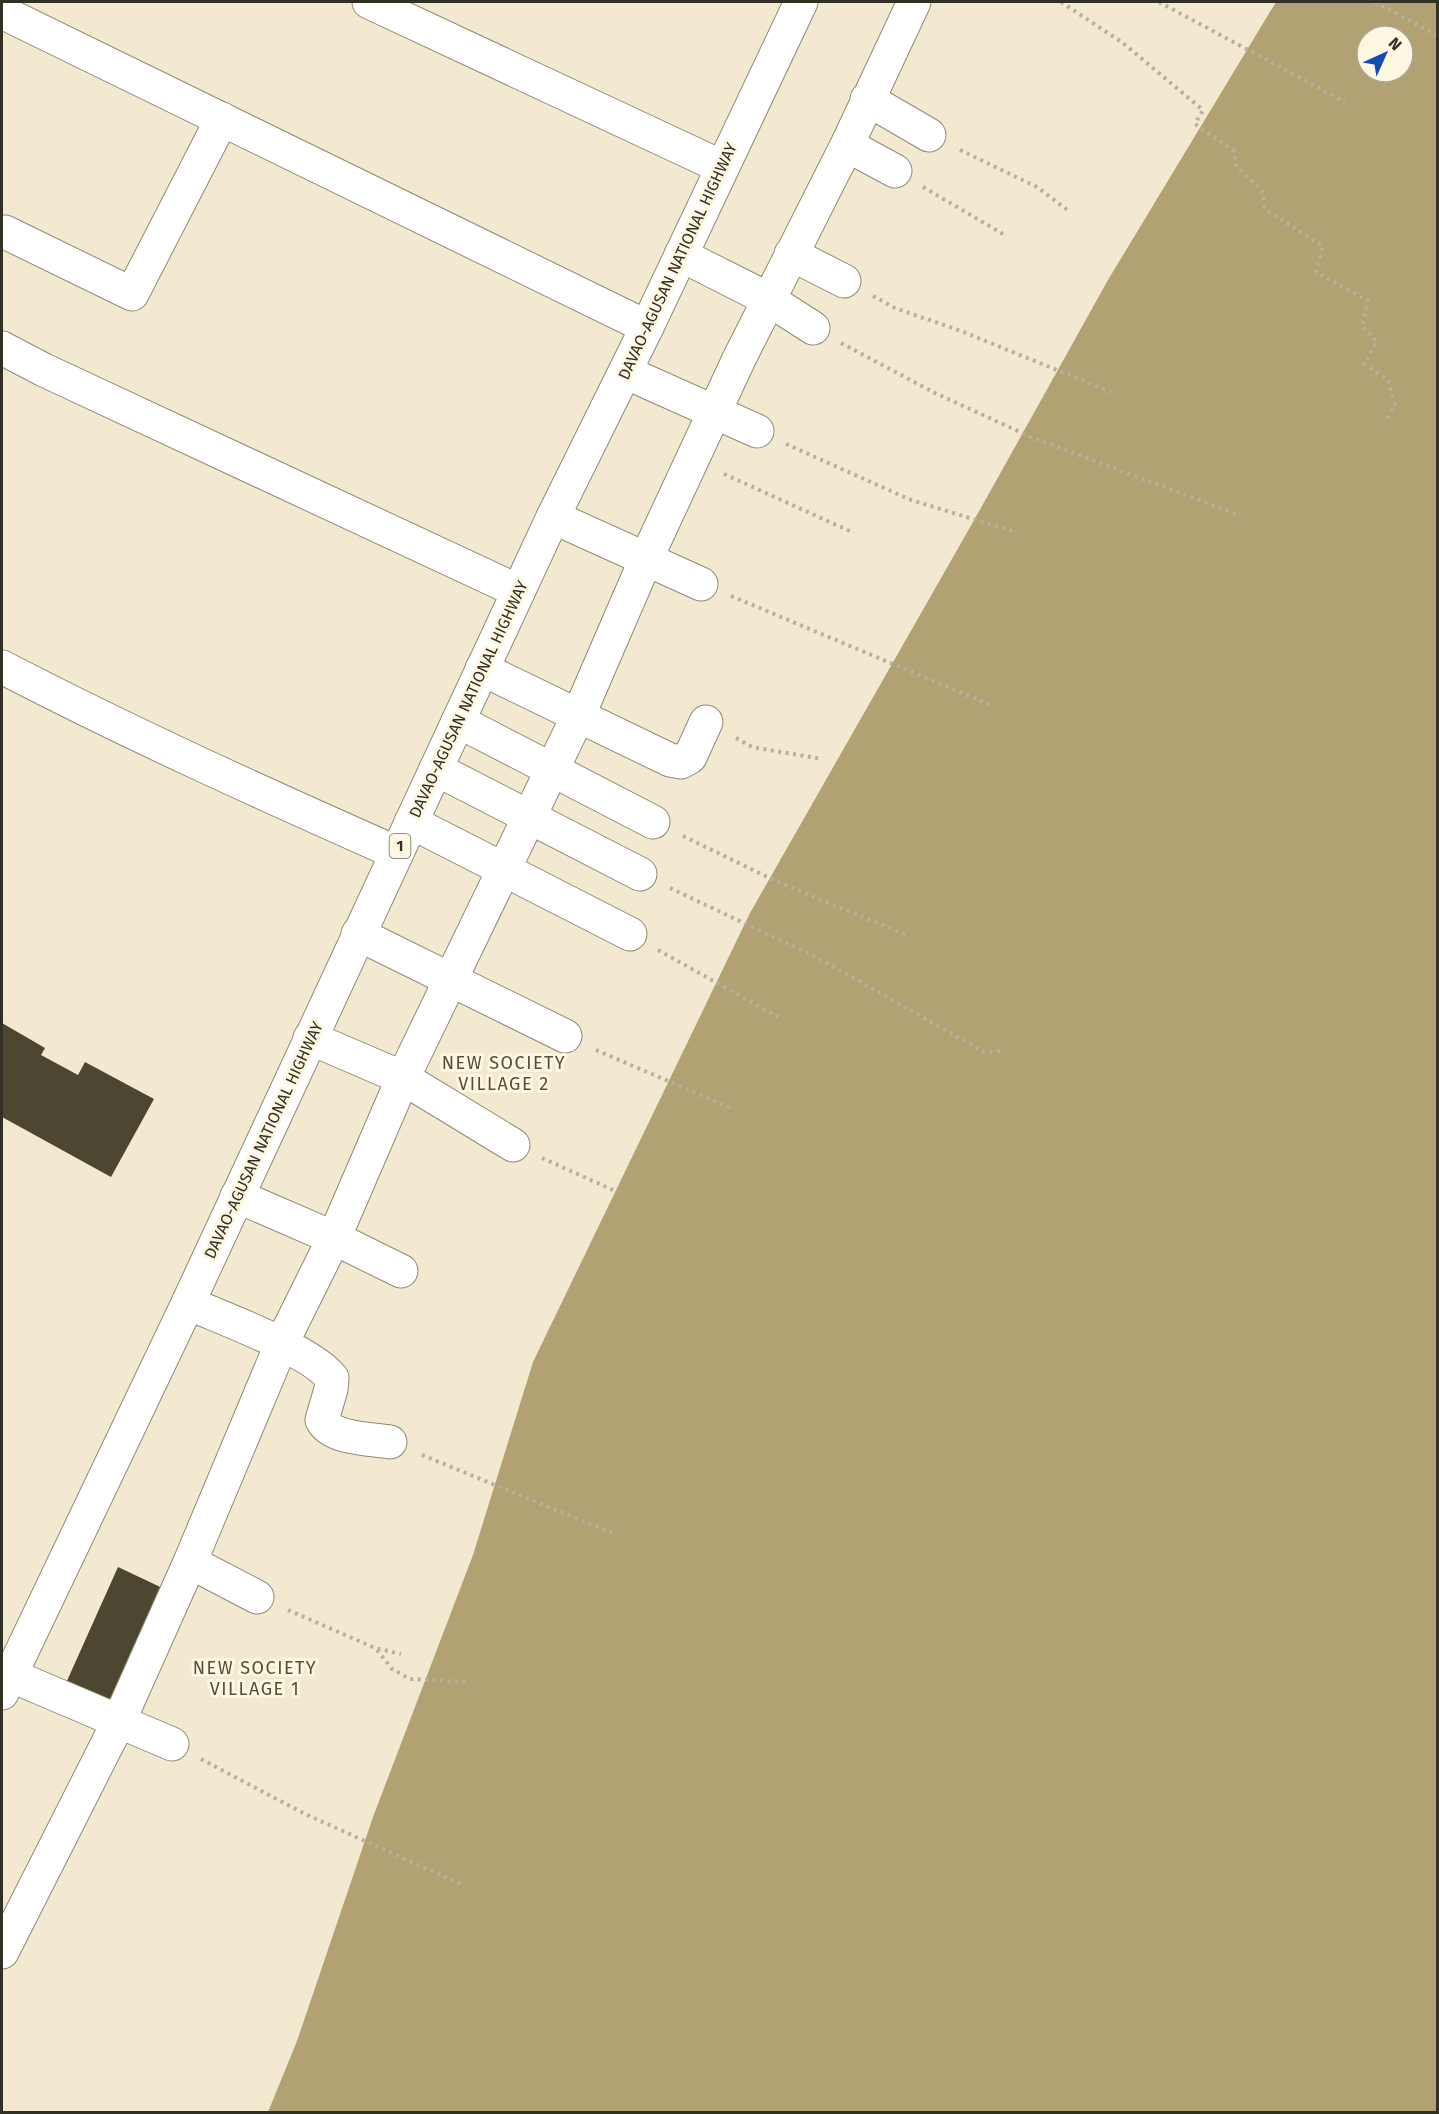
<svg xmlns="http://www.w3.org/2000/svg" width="1439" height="2114" font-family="'Fira Sans',sans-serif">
  <rect width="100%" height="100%" fill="#f2e9d0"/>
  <path fill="#b1a173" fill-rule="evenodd" d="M 1276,2 L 1437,2 L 1437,2112 L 268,2112 L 297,2041 L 373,1817 L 473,1555 L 533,1362 L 750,913 L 977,515 L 1108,280 ZM 1367,36 L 1403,36 L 1403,72 L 1367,72 Z"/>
  <path fill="#4d4631" d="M 2,1023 L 45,1048 L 41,1055 L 78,1075 L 85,1062 L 154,1099 L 111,1177 L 2,1117 Z
    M 118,1567 L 173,1593 L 117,1717 L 62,1692 Z"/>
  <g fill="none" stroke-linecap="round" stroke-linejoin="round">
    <defs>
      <path id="minor" d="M 369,2 L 722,167
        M 2,12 L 647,327
        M 867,99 L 929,135
        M 847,145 L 895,171
        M 5,232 L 132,294 L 222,119
        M 791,254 L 844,281
        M 681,255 L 768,299 L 813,328
        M 2,348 L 44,370 L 518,591
        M 625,372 L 757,431
        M 553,517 L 701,584
        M 2,667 C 131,734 264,794 397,853
        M 482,669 L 670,760 L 681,762 L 690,757 L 706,722
        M 458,721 L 653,822
        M 436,769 L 640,874
        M 411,822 L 630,934
        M 358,934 L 565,1036
        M 310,1038 L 403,1078 L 513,1145
        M 237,1196 L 334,1238 L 401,1271
        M 188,1303 C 224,1319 310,1350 332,1378 L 331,1389 L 322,1420 C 331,1439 371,1439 390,1442
        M 190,1562 L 257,1597
        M 10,1675 L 172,1744
        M 2,1952 L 119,1721 L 190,1562 L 281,1345 L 334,1238 L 403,1078 L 579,714 L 646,559 L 739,359 L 847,145 L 914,2"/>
      <path id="highway" d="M 2,1693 L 188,1303 L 553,517 L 647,327 L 801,2"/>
    </defs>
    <use href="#minor" stroke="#928a73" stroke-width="35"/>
    <use href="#highway" stroke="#928a73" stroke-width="35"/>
    <path stroke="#b7b09b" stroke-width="4" stroke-dasharray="3 4.5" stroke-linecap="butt" d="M 1061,2 L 1123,43 L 1203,110 L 1195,124 L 1234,151 L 1236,166 L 1262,191 L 1265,209 L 1323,246 L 1316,272 L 1368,301 L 1362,327 L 1377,341 L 1364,364 L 1388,380 L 1395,404 L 1386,421
      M 1159,2 L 1345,102
      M 1375,2 L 1438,36
      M 960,150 L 1037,187 L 1069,211
      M 923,187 L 1003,234
      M 873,296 L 895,308 L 961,331 L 1111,392
      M 841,343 L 935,393 L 1031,437 L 1236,514
      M 786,444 L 911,500 L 1012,531
      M 724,474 L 854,533
      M 731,596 L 993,706
      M 736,738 L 752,747 L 822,759
      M 683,836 L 780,883 L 907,935
      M 670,888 L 820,959 L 984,1052 L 1004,1051
      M 658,950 L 780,1018
      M 596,1050 L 733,1109
      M 542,1158 L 613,1190
      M 422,1455 L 612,1533
      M 288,1610 L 375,1648 L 401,1654
      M 377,1650 L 392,1669 L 410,1679 L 466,1682
      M 201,1759 L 305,1814 L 465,1886"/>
    <use href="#minor" stroke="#fff" stroke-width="33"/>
    <use href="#highway" stroke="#fff" stroke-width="33"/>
  </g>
  <g text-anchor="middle" stroke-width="6" stroke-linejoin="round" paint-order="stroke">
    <rect fill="#fef7e2" stroke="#6f6b5e" stroke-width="1.5" x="389.5" y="834" width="21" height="24" rx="4.5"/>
    <g font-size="15" font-weight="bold" fill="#322f25">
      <text x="400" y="851">1</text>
    </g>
    <g font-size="16" fill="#322f25" stroke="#fef7e2">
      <text transform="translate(677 261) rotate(-65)" y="6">DAVAO-AGUSAN NATIONAL HIGHWAY</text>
      <text transform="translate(468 699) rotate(-65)" y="6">DAVAO-AGUSAN NATIONAL HIGHWAY</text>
      <text transform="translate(263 1140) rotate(-65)" y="6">DAVAO-AGUSAN NATIONAL HIGHWAY</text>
    </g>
    <g font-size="18" letter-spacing="1.5" fill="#554e38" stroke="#fef7e2">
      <text x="504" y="1069">NEW SOCIETY<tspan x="504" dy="21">VILLAGE 2</tspan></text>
      <text x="255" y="1674">NEW SOCIETY<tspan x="255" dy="21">VILLAGE 1</tspan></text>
    </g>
  </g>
  <rect width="1439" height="2114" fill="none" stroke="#322f25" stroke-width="6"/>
  <g transform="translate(1385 54) rotate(45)"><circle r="28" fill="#fef7e2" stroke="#aca796" stroke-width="1.5"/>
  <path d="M0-4.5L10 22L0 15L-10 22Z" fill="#124cb8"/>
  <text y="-9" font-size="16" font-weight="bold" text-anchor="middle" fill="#322f25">N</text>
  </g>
</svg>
